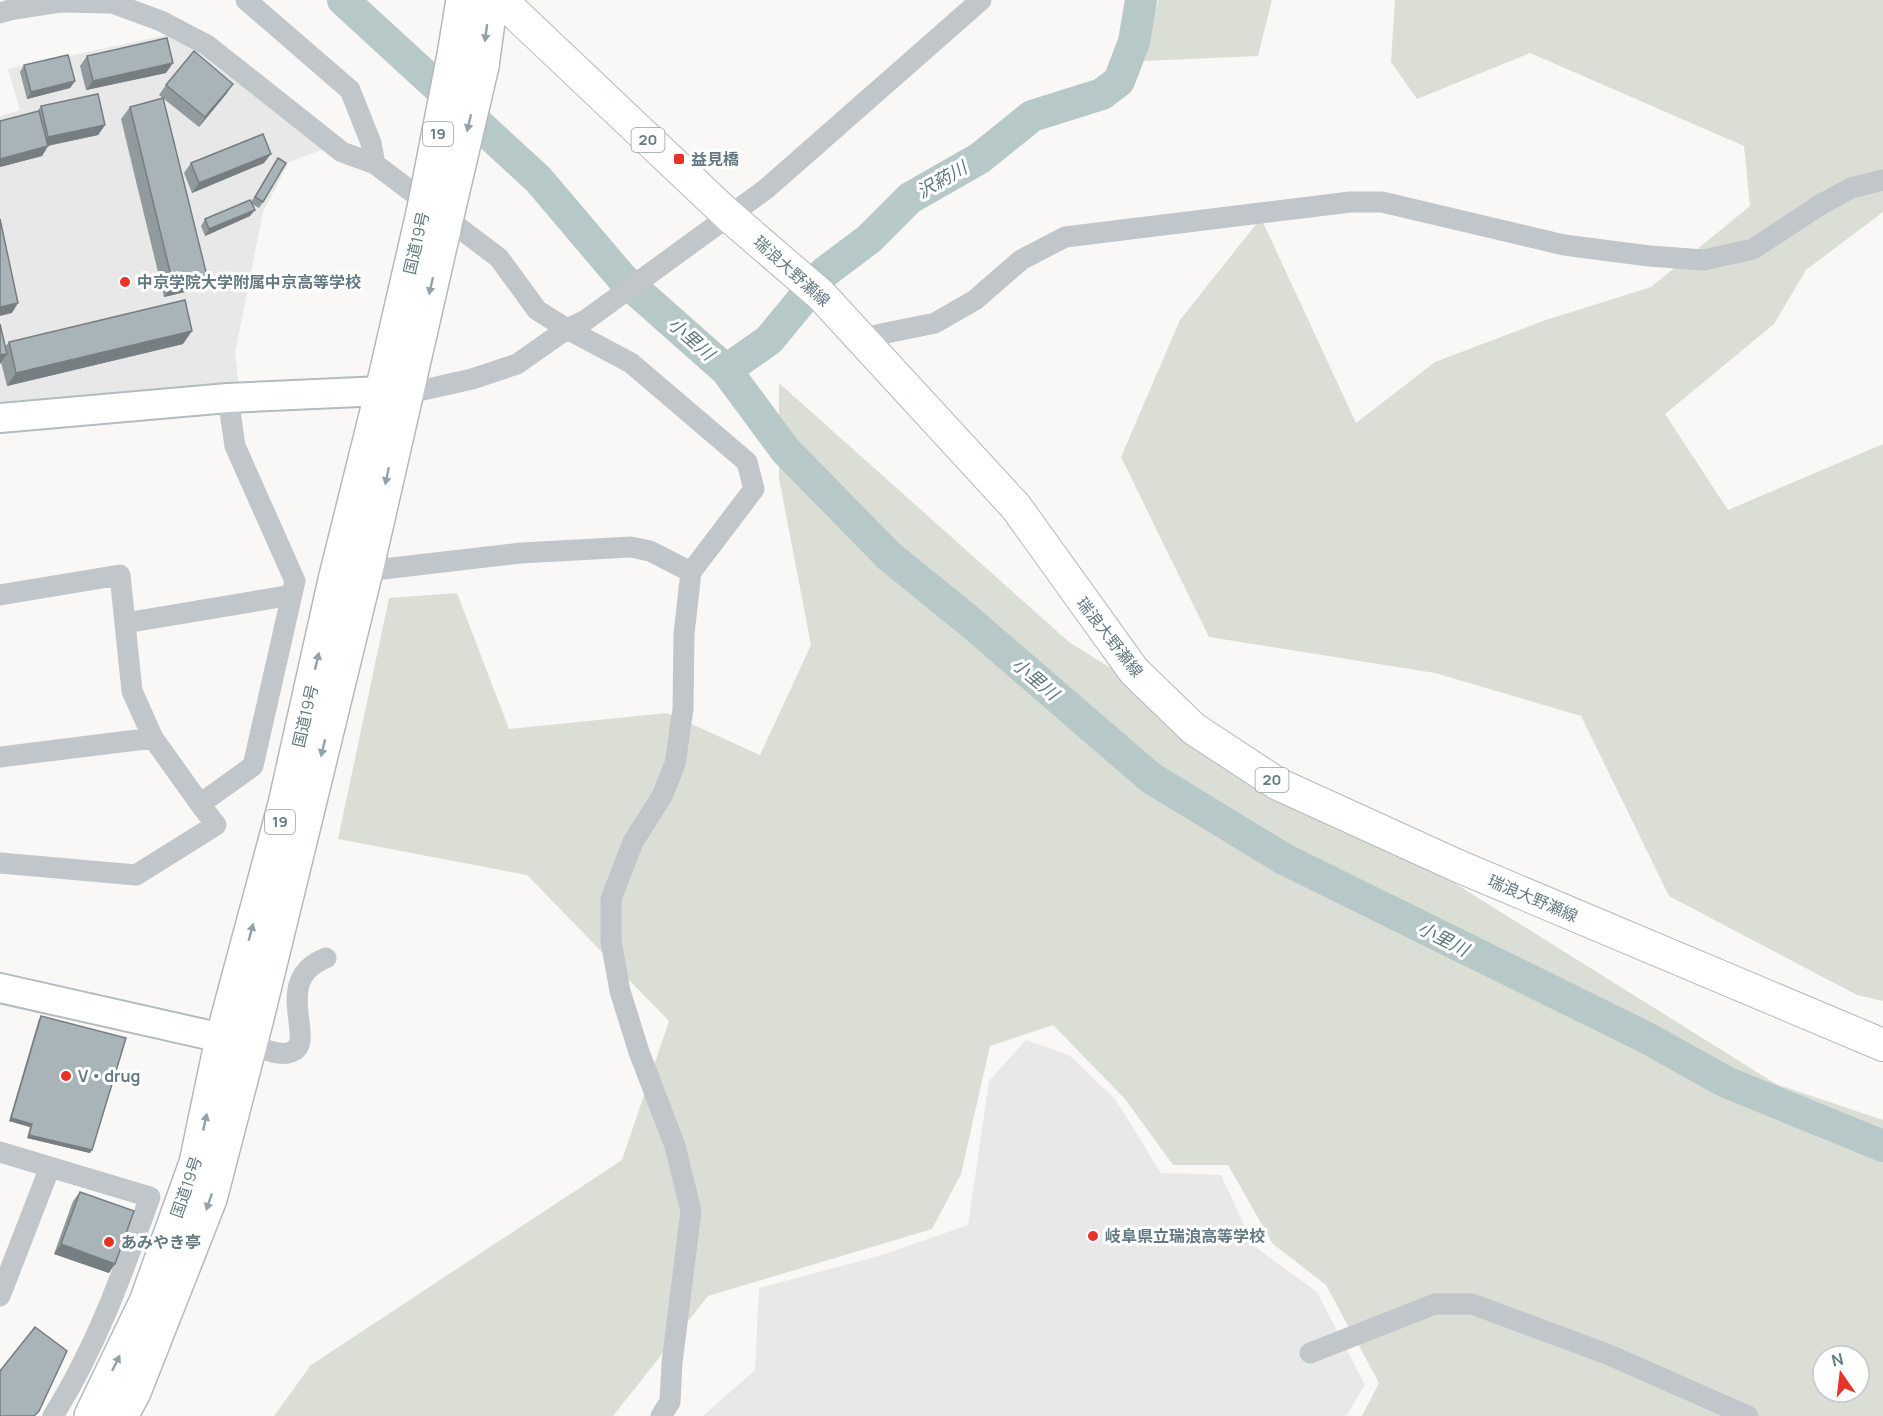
<svg xmlns="http://www.w3.org/2000/svg" width="1883" height="1416" font-family="Manrope,'Noto Sans JP',sans-serif">
  <rect width="100%" height="100%" fill="#f9f8f6"/>
  <path fill="#e7e8e7" d="M 176,33 L 327,148 L 289,162 L 263,212 L 235,353 L 239,389 L 0,412 L 0,116 L 20,110 L 8,69 Z
    M 1026,1040 L 1069,1055 L 1115,1099 L 1161,1173 L 1221,1175 L 1254,1246 L 1317,1292 L 1365,1385 L 1346,1416 L 703,1416 L 755,1370 L 759,1288 L 879,1256 L 968,1225 L 989,1081 Z"/>
  <path fill="#daded5" fill-rule="evenodd" d="M 1158,0 L 1272,0 L 1258,56 L 1144,61 Z
    M 1395,0 L 1883,0 L 1883,212 L 1806,270 L 1774,324 L 1665,414 L 1728,510 L 1883,444 L 1883,1001 L 1857,995 L 1669,896 L 1581,716 L 1435,673 L 1209,637 L 1121,457 L 1180,320 L 1261,218 L 1356,423 L 1435,362 L 1546,320 L 1651,287 L 1750,206 L 1744,146 L 1530,53 L 1417,99 L 1391,62 Z
    M 779,383 L 1069,642 L 1776,1084 L 1883,1120 L 1883,1416 L 1362,1416 L 1379,1383 L 1326,1285 L 1273,1244 L 1228,1165 L 1173,1165 L 1125,1099 L 1053,1025 L 990,1046 L 961,1174 L 932,1229 L 708,1296 L 613,1416 L 274,1416 L 311,1365 L 622,1160 L 669,1021 L 527,875 L 338,839 L 389,598 L 457,593 L 509,729 L 667,713 L 760,755 L 811,645 L 779,478 ZM 1823,1356 L 1859,1356 L 1859,1392 L 1823,1392 Z"/>
  <g fill="none" stroke-linecap="round" stroke-linejoin="round">
    <path stroke="#b7c8c9" stroke-width="32" d="M 343,0 L 538,179 L 622,278 L 726,370 L 786,451 L 889,556 L 969,621 L 1151,778 L 1284,859 L 1647,1038 L 1726,1082 L 1883,1146
      M 726,370 L 769,340 L 825,272 L 869,239 L 910,198 L 980,158 L 1032,116 L 1102,94 L 1119,81 L 1134,42 L 1141,0"/>
    <defs>
      <path id="secondary" d="M 0,418 L 228,398 L 382,391
        M 0,988 L 244,1043"/>
      <path id="primary" d="M 501,0 L 728,215 L 821,295 L 1016,507 L 1134,671 L 1194,729 L 1278,784 L 1458,866 L 1883,1045"/>
      <path id="highway" d="M 454,55 L 463,0
        M 482,66 L 491,0
        M 91,1416 L 146,1302 L 196,1163 L 222,1039 L 285,804 L 335,580 L 382,391 L 423,213
        M 121,1416 L 134,1392 L 210,1199 L 257,1018 L 366,571 L 444,229"/>
    </defs>
    <use href="#secondary" stroke="#b2bbbe" stroke-width="32"/>
    <use href="#primary" stroke="#b3babd" stroke-width="34"/>
    <use href="#highway" stroke="#b3b9bc" stroke-width="36"/>
    <path stroke="#c0c6c9" stroke-width="21" d="M 246,0 L 350,90 L 371,143 L 375,164
      M 0,13 L 10,10 L 61,2 L 112,3 L 161,21 L 207,45 L 342,152 L 375,164 L 499,258 L 537,310 L 567,329 L 631,363 L 747,462 L 754,489 L 691,572 L 684,634 L 683,709 L 675,764 L 662,796 L 633,842 L 611,899 L 611,941 L 620,991 L 639,1052 L 675,1146 L 691,1211 L 672,1363 L 670,1402 L 661,1416
      M 862,338 L 935,323 L 975,300 L 1021,260 L 1065,237 L 1350,202 L 1382,202 L 1564,245 L 1649,256 L 1704,260 L 1753,249 L 1820,205 L 1851,188 L 1883,180
      M 398,393 L 405,394 L 472,379 L 517,364 L 567,329 L 586,320 L 766,189 L 981,0
      M 366,571 L 521,553 L 631,547 L 650,551 L 691,572
      M 0,595 L 120,575 L 132,691 L 153,738 L 200,804
      M 125,623 L 292,595
      M 0,757 L 153,738
      M 0,863 L 136,875 L 216,825 L 200,804 L 253,766 L 295,581 L 235,446 L 228,398
      M 250,1044 C 261,1048 279,1057 291,1052 C 319,1043 269,980 326,958
      M 0,1152 L 150,1197 C 123,1272 96,1348 53,1416
      M 0,1296 L 50,1167
      M 1310,1353 L 1435,1304 L 1472,1304 L 1607,1354 L 1748,1416"/>
    <use href="#secondary" stroke="#fff" stroke-width="28"/>
    <use href="#primary" stroke="#fff" stroke-width="32"/>
    <use href="#highway" stroke="#fff" stroke-width="33"/>
    <defs>
      <path id="highway-bridge" d="M 423,213 L 454,55
        M 444,229 L 482,66"/>
    </defs>
    <use href="#highway-bridge" stroke="#b3b9bc" stroke-width="36" stroke-linecap="butt"/>
    <use href="#highway-bridge" stroke="#fff" stroke-width="33"/>
  </g>
  <path fill="#919b9e" d="M 87,56 L 166,73 L 86,90 L 80,66 Z
    M 24,65 L 75,81 L 70,88 L 27,99 L 20,72 Z
    M 166,85 L 227,93 L 199,127 L 159,95 Z
    M 41,106 L 105,125 L 98,135 L 48,146 L 42,156 L 0,167 L 0,121 L 37,112 Z
    M 130,107 L 198,289 L 164,297 L 121,119 Z
    M 278,158 L 263,202 L 259,208 L 252,204 L 250,216 L 205,236 L 201,226 L 205,219 L 251,202 Z
    M 191,163 L 264,163 L 192,193 L 184,173 Z
    M 0,324 L 5,347 L 9,342 L 183,344 L 7,386 L 1,362 L 0,364 Z
    M 41,1016 L 90,1153 L 27,1138 L 30,1127 L 9,1121 L 39,1019 Z
    M 80,1192 L 109,1273 L 54,1254 L 73,1201 Z"/>
  <path fill="#767e81" d="M 173,63 L 166,73 L 86,90 L 93,81 Z
    M 75,81 L 70,88 L 27,99 L 31,92 Z
    M 233,84 L 227,93 L 199,127 L 205,117 Z
    M 105,125 L 98,135 L 41,147 L 48,137 Z
    M 48,146 L 42,156 L 0,167 L 0,159 Z
    M 271,154 L 264,163 L 192,193 L 199,183 Z
    M 255,210 L 250,216 L 205,236 L 209,229 Z
    M 207,276 L 198,289 L 164,297 L 173,284 Z
    M 18,303 L 12,313 L 0,316 L 0,307 Z
    M 192,331 L 183,344 L 7,386 L 16,373 Z
    M 7,354 L 0,364 L 0,355 Z
    M 11,1118 L 32,1124 L 30,1127 L 9,1121 Z
    M 29,1135 L 92,1150 L 90,1153 L 27,1138 Z
    M 61,1244 L 115,1264 L 109,1273 L 54,1254 Z"/>
  <path fill="#a9b4b8" stroke="#767e81" stroke-width="1.5" d="M 167,38 L 173,63 L 93,81 L 87,56 Z
    M 194,51 L 233,84 L 205,117 L 166,85 Z
    M 68,55 L 75,81 L 31,92 L 24,65 Z
    M 98,94 L 105,125 L 48,137 L 41,106 Z
    M 163,98 L 207,276 L 173,284 L 130,107 Z
    M 39,111 L 48,146 L 0,159 L 0,121 Z
    M 263,134 L 271,154 L 199,183 L 191,163 Z
    M 278,158 L 286,163 L 263,202 L 255,197 Z
    M 250,200 L 255,210 L 209,229 L 205,219 Z
    M 0,219 L 18,303 L 0,307 Z
    M 185,300 L 192,331 L 16,373 L 9,342 Z
    M 0,324 L 7,354 L 0,355 Z
    M 41,1016 L 126,1038 L 92,1150 L 29,1135 L 32,1124 L 11,1118 Z
    M 80,1192 L 134,1211 L 115,1264 L 61,1244 Z
    M 35,1327 L 67,1351 L 39,1411 L 34,1416 L 0,1416 L 0,1371 Z"/>
  <defs><path id="oneway-solid" d="M-6-.8H1V-3.2L6.5 0L1 3.2V.8H-6Z" transform="scale(1.5)"/></defs>
  <g fill="#92a2a8">
    <use href="#oneway-solid" transform="translate(486 33) rotate(97)"/>
    <use href="#oneway-solid" transform="translate(469 123) rotate(103)"/>
    <use href="#oneway-solid" transform="translate(431 286) rotate(103)"/>
    <use href="#oneway-solid" transform="translate(387 476) rotate(102)"/>
    <use href="#oneway-solid" transform="translate(317 661) rotate(-77)"/>
    <use href="#oneway-solid" transform="translate(323 748) rotate(104)"/>
    <use href="#oneway-solid" transform="translate(251 932) rotate(-75)"/>
    <use href="#oneway-solid" transform="translate(205 1122) rotate(-78)"/>
    <use href="#oneway-solid" transform="translate(209 1202) rotate(109)"/>
    <use href="#oneway-solid" transform="translate(116 1363) rotate(-64)"/>
  </g>
  <g fill="#e73228" stroke="#fff" stroke-width="2">
    <rect x="673" y="153" width="12" height="12" rx="3"/>
    <circle cx="125" cy="282" r="6"/>
    <circle cx="66" cy="1076" r="6"/>
    <circle cx="1093" cy="1236" r="6"/>
    <circle cx="109" cy="1242" r="6"/>
  </g>
  <g text-anchor="middle" stroke-width="6" stroke-linejoin="round" paint-order="stroke">
    <g fill="#fff" stroke="#92a2a8" stroke-width="1.5">
      <rect x="423" y="122" width="30" height="24" rx="4.5"/>
      <rect x="631.5" y="128" width="33" height="24" rx="4.5"/>
      <rect x="1255.5" y="768" width="33" height="24" rx="4.5"/>
      <rect x="265" y="810" width="30" height="24" rx="4.5"/>
    </g>
    <g font-size="15" font-weight="bold" fill="#637a82">
      <text x="438" y="139">19</text>
      <text x="648" y="145">20</text>
      <text x="1272" y="785">20</text>
      <text x="280" y="827">19</text>
    </g>
    <g font-size="16" font-weight="bold" fill="#637a82" stroke="#fff" text-anchor="start">
      <text x="691" y="165">益見橋</text>
      <text x="137" y="288">中京学院大学附属中京高等学校</text>
      <text x="78" y="1082">V・drug</text>
      <text x="1105" y="1242">岐阜県立瑞浪高等学校</text>
      <text x="121" y="1248">あみやき亭</text>
    </g>
    <g font-size="16" fill="#637a82" stroke="#fff">
      <text transform="translate(416 243) rotate(-77)" y="6">国道19号</text>
      <text transform="translate(792 271) rotate(42)" y="6">瑞浪大野瀬線</text>
      <text transform="translate(1110 637) rotate(52)" y="6">瑞浪大野瀬線</text>
      <text transform="translate(305 716) rotate(-77)" y="6">国道19号</text>
      <text transform="translate(1533 898) rotate(23)" y="6">瑞浪大野瀬線</text>
      <text transform="translate(186 1187) rotate(-71)" y="6">国道19号</text>
    </g>
    <g font-size="18" font-style="italic" fill="#5e797c" stroke="#fff">
      <text transform="translate(942 180) rotate(-30)" y="6">沢葯川</text>
      <text transform="translate(691 339) rotate(41)" y="6">小里川</text>
      <text transform="translate(1035 679) rotate(40)" y="6">小里川</text>
      <text transform="translate(1443 939) rotate(27)" y="6">小里川</text>
    </g>
  </g>
  <g transform="translate(1841 1374) rotate(346)"><circle r="28" fill="#ffffff" stroke="#c1cacd" stroke-width="1.5"/>
  <path d="M0-4.5L10 22L0 15L-10 22Z" fill="#e73228"/>
  <text y="-9" font-size="16" font-weight="bold" text-anchor="middle" fill="#637a82">N</text>
  </g>
</svg>
